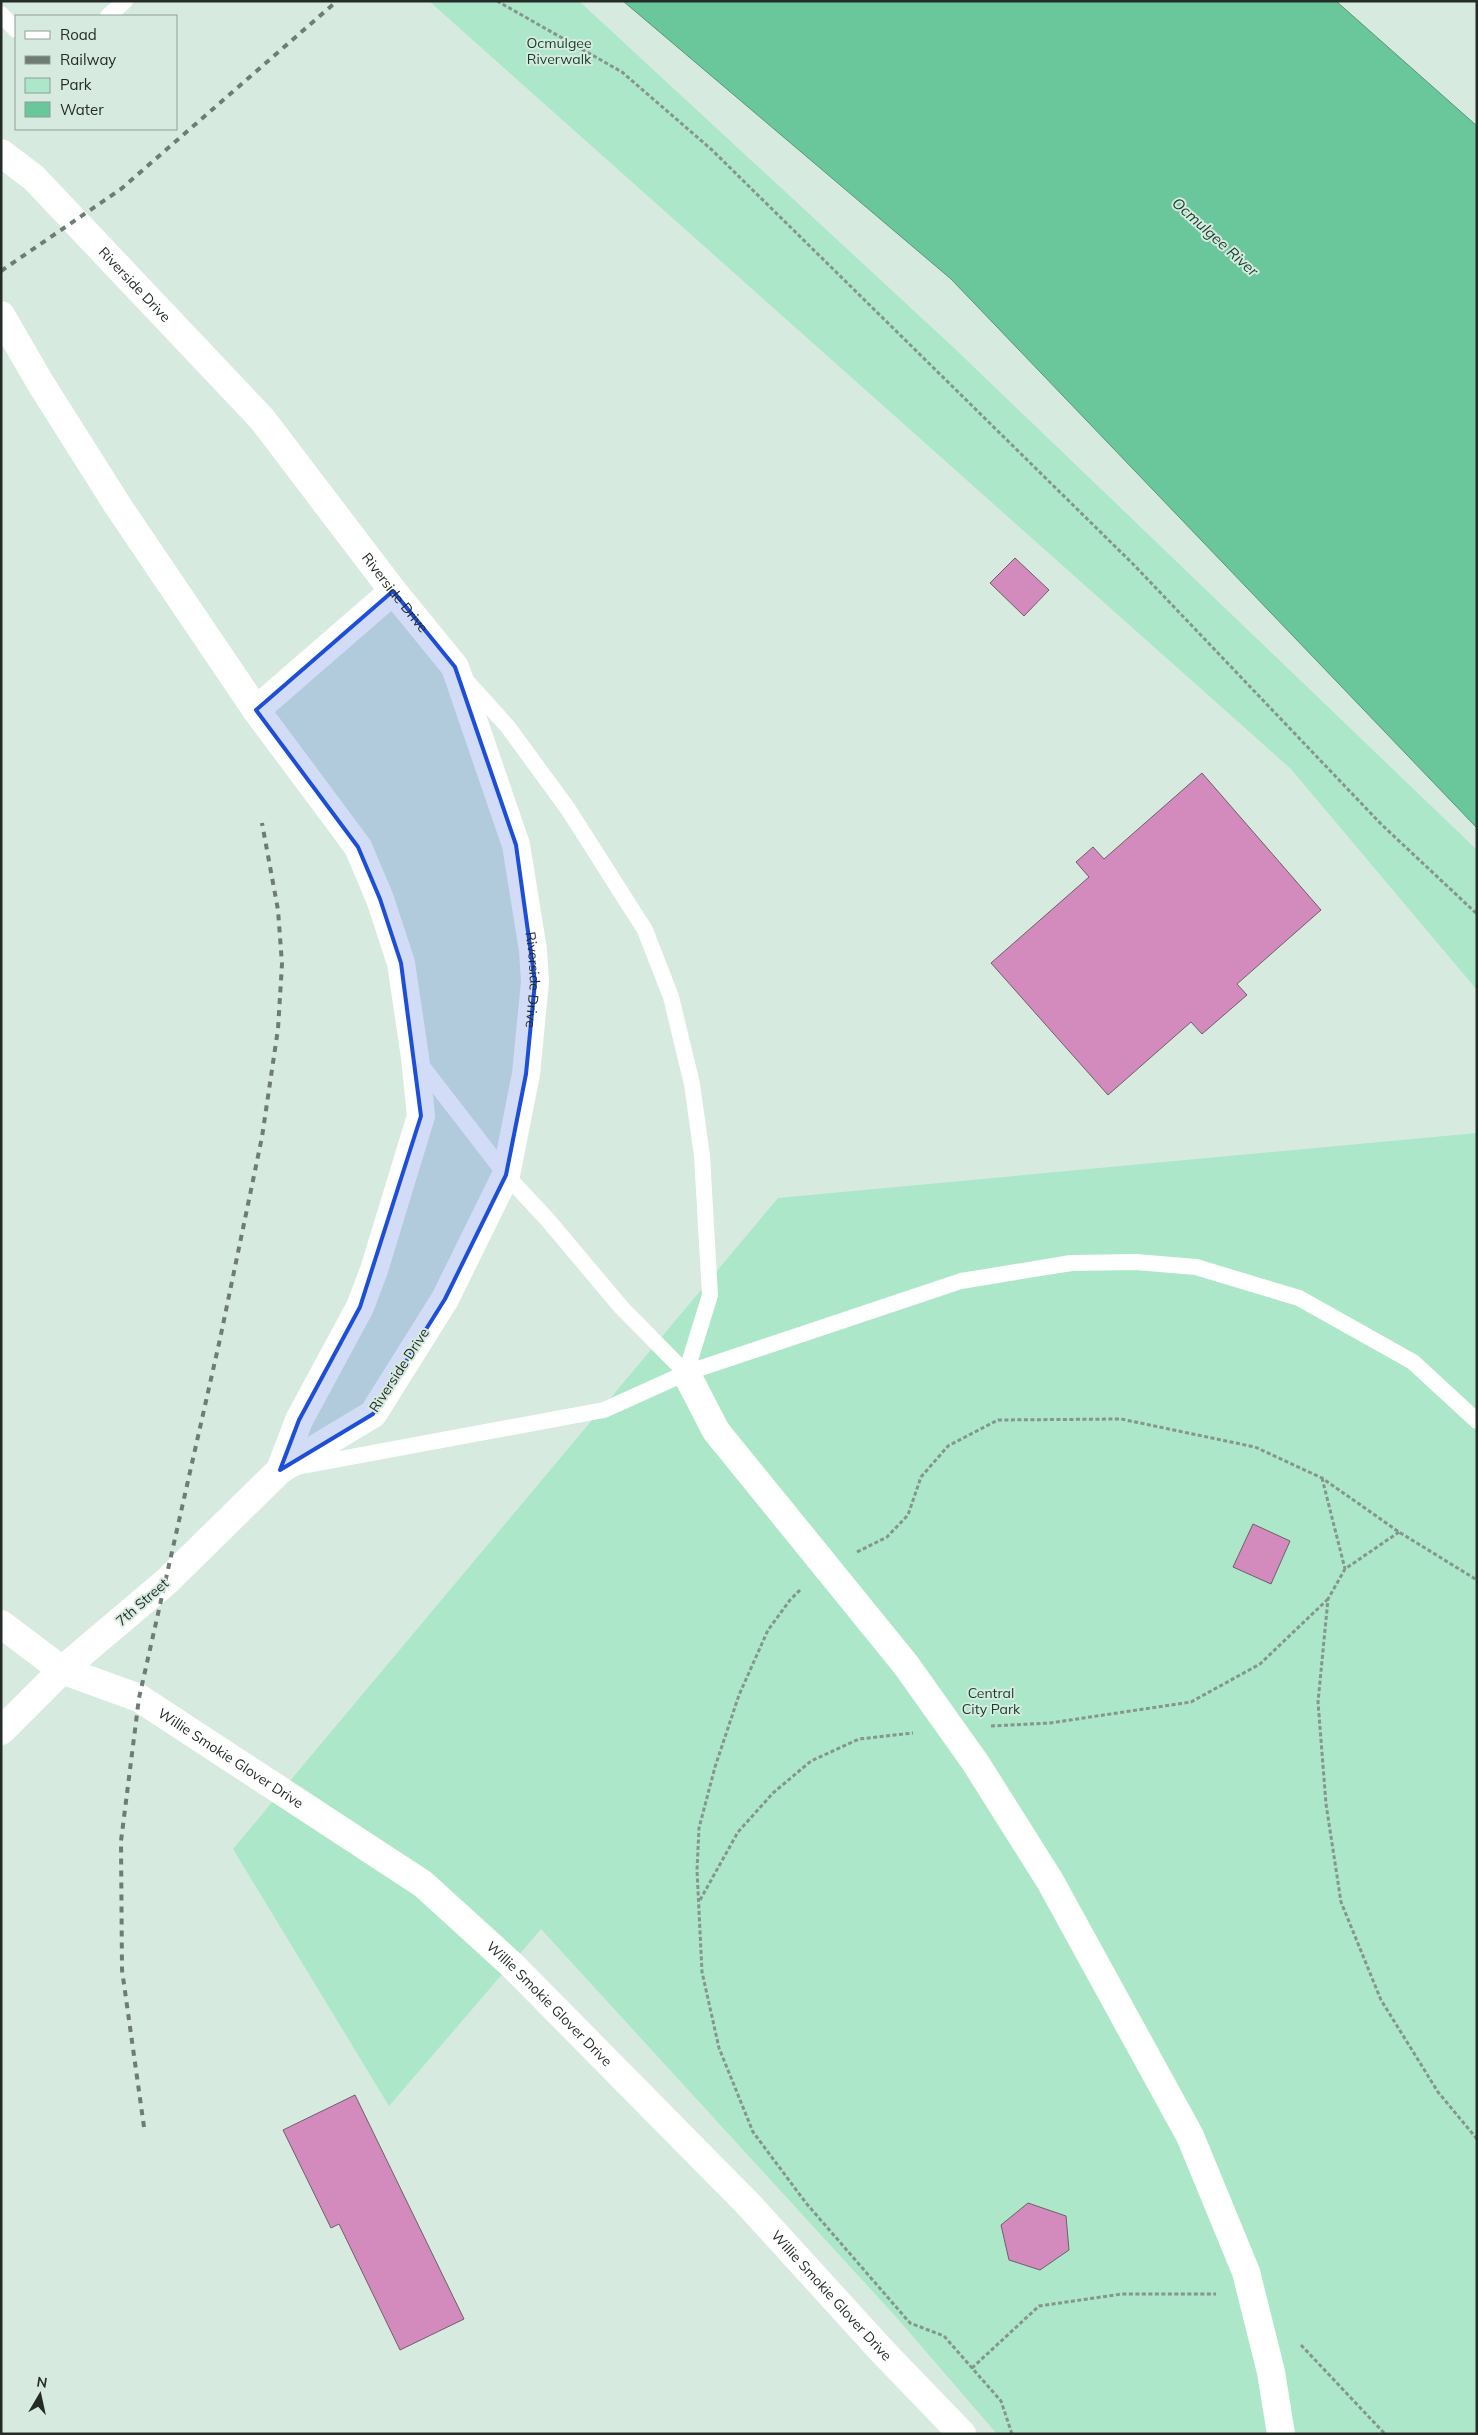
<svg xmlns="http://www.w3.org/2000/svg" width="1478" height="2435" font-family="Mulish,sans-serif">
  <rect width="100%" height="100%" fill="#d6eadf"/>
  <path fill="#abe7c8" d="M 429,1 L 579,1 L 953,347 L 1477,850 L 1477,990 L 1291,769 Z
    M 1477,1133 L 1477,2434 L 997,2434 L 897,2318 L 541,1929 L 389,2106 L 233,1849 L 778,1198 Z"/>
  <path fill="#6ac69b" stroke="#559878" d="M 623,1 L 1336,1 L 1477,126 L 1477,828 L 951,279 Z"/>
  <path fill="#d38abc" stroke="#6f5f6a" d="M 1015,558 L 1049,590 L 1024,616 L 990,583 Z
    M 1202,773 L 1321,910 L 1237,984 L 1247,995 L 1202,1034 L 1191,1022 L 1108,1095 L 991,963 L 1089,877 L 1076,862 L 1093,847 L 1104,859 Z
    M 1253,1524 L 1290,1541 L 1271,1584 L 1233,1567 Z
    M 355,2095 L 464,2319 L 400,2350 L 339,2224 L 331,2228 L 283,2130 Z
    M 1028,2203 L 1066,2216 L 1069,2250 L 1040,2270 L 1009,2260 L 1001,2225 Z"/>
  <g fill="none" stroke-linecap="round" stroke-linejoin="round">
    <path stroke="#86958d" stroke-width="3" stroke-dasharray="4 2.5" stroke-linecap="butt" d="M 497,1 L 622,72 L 712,150 L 1134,565 L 1381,824 L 1477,914
      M 1322,1478 L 1345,1569
      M 1399,1532 L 1345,1569 L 1328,1599 L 1318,1702 L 1326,1804 L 1341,1902 L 1381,2000 L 1438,2092 L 1477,2139
      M 857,1552 L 887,1537 L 908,1515 L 921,1477 L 948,1446 L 998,1420 L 1121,1419 L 1255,1447 L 1322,1478 L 1399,1532 L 1477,1580
      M 800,1590 L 790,1600 L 768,1630 L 739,1695 L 715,1767 L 699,1828 L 697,1870 L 702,1972 L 719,2048 L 753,2132 L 806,2203 L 910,2323 L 944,2336 L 1001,2401 L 1012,2434
      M 991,1726 L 1050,1723 L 1191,1702 L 1260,1664 L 1328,1599
      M 700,1900 L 738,1832 L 773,1793 L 811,1761 L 859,1739 L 913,1733
      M 1301,2345 L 1385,2434
      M 972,2368 L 1039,2306 L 1122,2294 L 1216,2294"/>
    <path stroke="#fff" stroke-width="16" d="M 1,14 L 16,30
      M 108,16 L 125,1
      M 418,1061 L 506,1175 L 547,1219 L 621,1307 L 686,1373 L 710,1295 L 702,1156 L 692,1084 L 671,997 L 645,930 L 568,809 L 508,727 L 464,678
      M 297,1467 L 604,1410 L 686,1373 L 961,1281 L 1071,1263 L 1136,1262 L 1196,1267 L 1299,1298 L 1413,1362 L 1477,1421"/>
    <g stroke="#fff" stroke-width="28">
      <path d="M 686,1373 L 716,1431 L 906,1665 L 975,1762 L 1050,1881 L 1190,2136 L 1246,2272 L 1271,2372 L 1281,2434"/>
      <path id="s1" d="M 1,1624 L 62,1670 L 139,1698 L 423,1884 L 513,1966 L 750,2206 L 882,2351 L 962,2434"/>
    </g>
    <g stroke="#fff" stroke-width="28">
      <path id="s2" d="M 1,153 L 34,178 L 262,419 L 393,591 L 455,667 L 516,845 L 533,950 L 535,982 L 526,1074 L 506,1175 L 445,1299 L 373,1414 L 280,1470 L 166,1582 L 62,1670 L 1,1731"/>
      <path d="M 1,315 L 41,384 L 118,506 L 256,710 L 358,847 L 380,899 L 401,963 L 415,1057 L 421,1116 L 374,1270 L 360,1307 L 299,1420 L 280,1470"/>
      <path d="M 256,710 L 393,591"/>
    </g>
    <path stroke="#6f7c75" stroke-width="4" stroke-dasharray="6 6" stroke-linecap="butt" d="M 1,271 L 121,189 L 337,1
      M 144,2127 L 122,1970 L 121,1841 L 139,1698 L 220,1339 L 262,1137 L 278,1029 L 282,964 L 278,910 L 262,823"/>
  </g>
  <path fill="#1d4ed8" fill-opacity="0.2" stroke="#1d4ed8" stroke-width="4" stroke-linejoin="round" d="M 393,591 L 455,667 L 516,845 L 535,982 L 526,1074 L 506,1175 L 445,1299 L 373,1414 L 280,1470 L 299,1420 L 360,1307 L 421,1116 L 401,963 L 380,899 L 358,847 L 256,710 Z"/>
  <g text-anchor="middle" stroke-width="4" stroke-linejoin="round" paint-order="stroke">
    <g font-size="14" fill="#153e2c" stroke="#d6eadf">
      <text x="559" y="48">Ocmulgee<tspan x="559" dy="16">Riverwalk</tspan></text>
      <text x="991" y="1698">Central<tspan x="991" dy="16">City Park</tspan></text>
    </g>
    <g font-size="14" fill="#252c28" stroke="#d6eadf">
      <text dy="5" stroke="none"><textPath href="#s2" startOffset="188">Riverside Drive</textPath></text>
      <text dy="5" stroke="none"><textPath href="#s2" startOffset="592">Riverside Drive</textPath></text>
      <text dy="5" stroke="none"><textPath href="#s2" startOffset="1012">Riverside Drive</textPath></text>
      <text transform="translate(399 1370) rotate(-57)" y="5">Riverside Drive</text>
      <text transform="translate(142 1602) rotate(-41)" y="5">7th Street</text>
      <text dy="5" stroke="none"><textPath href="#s1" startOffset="268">Willie Smokie Glover Drive</textPath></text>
      <text dy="5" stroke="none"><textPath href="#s1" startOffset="672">Willie Smokie Glover Drive</textPath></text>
      <text dy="5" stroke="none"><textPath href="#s1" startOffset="1078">Willie Smokie Glover Drive</textPath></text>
    </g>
    <g font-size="15" font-style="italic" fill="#1b4331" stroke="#d6eadf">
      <text transform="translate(1215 237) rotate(42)" y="5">Ocmulgee River</text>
    </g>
  </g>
  <rect width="1478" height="2435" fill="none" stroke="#252c28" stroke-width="5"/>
  <rect x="15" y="15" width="162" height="115" fill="#d6eadf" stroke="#8f9e96"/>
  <rect x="25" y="31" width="25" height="8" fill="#ffffff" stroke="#8f9e96"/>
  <text x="60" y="40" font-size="15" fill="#252c28">Road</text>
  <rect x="25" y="56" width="25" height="8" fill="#6f7c75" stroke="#8f9e96"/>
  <text x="60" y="65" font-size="15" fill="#252c28">Railway</text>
  <rect x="25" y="78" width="25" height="15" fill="#abe7c8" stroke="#8f9e96"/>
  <text x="60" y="90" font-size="15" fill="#252c28">Park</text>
  <rect x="25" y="102" width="25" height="15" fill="#6ac69b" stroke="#8f9e96"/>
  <text x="60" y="115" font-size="15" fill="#252c28">Water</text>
  <g transform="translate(40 2395) rotate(9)" stroke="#d6eadf" stroke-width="4" paint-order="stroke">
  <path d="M0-4L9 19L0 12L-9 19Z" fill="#252c28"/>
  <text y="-8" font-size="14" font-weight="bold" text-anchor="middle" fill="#252c28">N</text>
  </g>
</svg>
